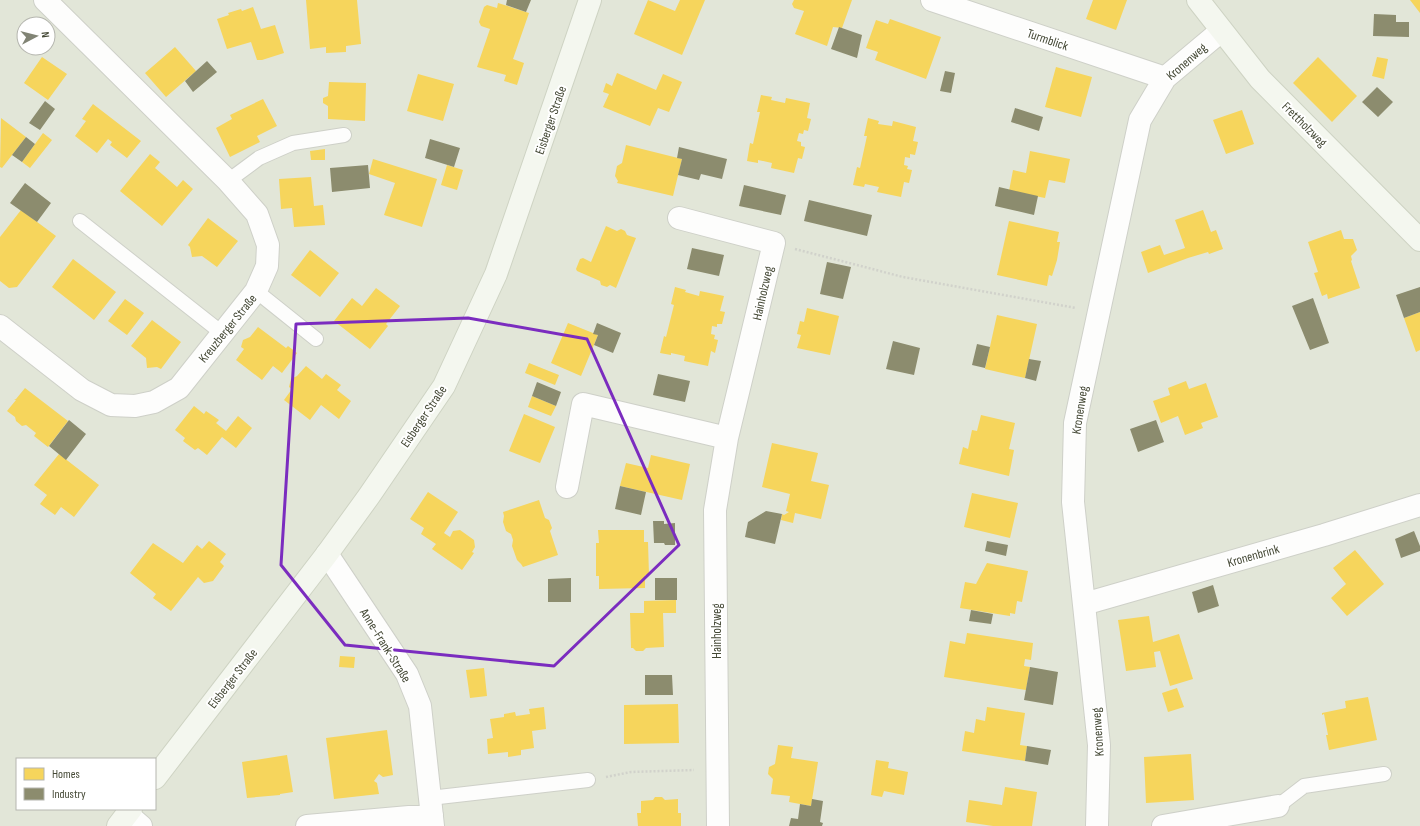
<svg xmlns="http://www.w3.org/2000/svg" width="1420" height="826" font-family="'Sofia Sans Condensed',sans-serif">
  <rect width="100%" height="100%" fill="#f0f2eb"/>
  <path fill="#e2e6d8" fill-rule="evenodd" d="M 0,0 L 1420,0 L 1420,826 L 0,826 ZM 24,24 L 48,24 L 48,48 L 24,48 ZM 17,759 L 155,759 L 155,809 L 17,809 Z"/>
  <path fill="#f6d55c" d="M 306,0 L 357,0 L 361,44 L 346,46 L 346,52 L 326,53 L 326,47 L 310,49 Z
    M 648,0 L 675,11 L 680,0 L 705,0 L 682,55 L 634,34 Z
    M 794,0 L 852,0 L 842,28 L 833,27 L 827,46 L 795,34 L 804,11 L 794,8 L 792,4 Z
    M 1093,0 L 1127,0 L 1116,30 L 1086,19 Z
    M 1410,0 L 1420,0 L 1420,13 Z
    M 498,3 L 529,13 L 513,59 L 524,63 L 517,85 L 504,81 L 506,75 L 477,67 L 490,29 L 481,26 L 479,22 L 484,7 L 487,5 L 497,8 Z
    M 253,7 L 261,29 L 275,25 L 284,53 L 262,60 L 257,60 L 251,42 L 227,49 L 217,19 L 229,15 L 228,13 L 241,9 L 242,11 Z
    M 890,19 L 941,37 L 926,79 L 875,60 L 878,52 L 866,48 L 876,20 L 888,24 Z
    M 175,47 L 196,71 L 166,97 L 145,73 Z
    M 42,57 L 67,74 L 48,100 L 24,83 Z
    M 1318,57 L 1357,96 L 1332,122 L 1293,83 Z
    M 1377,57 L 1388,59 L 1384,79 L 1372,76 Z
    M 1056,67 L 1092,77 L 1081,117 L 1045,107 Z
    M 617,73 L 656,90 L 663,74 L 682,82 L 669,112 L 658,108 L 650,126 L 603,107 L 609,94 L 603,92 L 606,83 L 612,86 Z
    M 418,74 L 454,84 L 443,121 L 407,111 Z
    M 329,82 L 366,83 L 365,121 L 328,119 L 328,106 L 323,103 L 323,98 L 328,96 Z
    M 761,95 L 772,97 L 771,100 L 785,103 L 786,98 L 810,103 L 807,118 L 811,119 L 808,131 L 804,130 L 803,134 L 799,133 L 797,141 L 801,142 L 801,146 L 805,147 L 802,159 L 798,158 L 794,173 L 771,168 L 772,163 L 758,160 L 758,163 L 747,161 L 750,143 L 753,144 L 760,112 L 757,112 Z
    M 263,99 L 277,126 L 257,136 L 260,142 L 230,157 L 216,128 L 232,119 L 230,115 Z
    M 93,104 L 141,141 L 127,158 L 110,145 L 112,142 L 108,139 L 97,153 L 75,136 L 86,121 L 82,119 Z
    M 1242,110 L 1254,144 L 1226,154 L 1213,120 Z
    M 1,118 L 26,137 L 2,168 L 0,167 Z
    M 868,118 L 879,121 L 878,124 L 892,126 L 893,121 L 916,127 L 913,141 L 918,142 L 915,155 L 910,154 L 910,158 L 905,157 L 904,165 L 908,166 L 907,169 L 912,170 L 909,183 L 904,182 L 901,197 L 877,192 L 879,187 L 865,184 L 864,187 L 853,185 L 857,167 L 860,168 L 867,136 L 864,136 Z
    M 43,133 L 52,140 L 30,168 L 22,162 Z
    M 626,145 L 682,159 L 673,196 L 617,183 L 618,181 L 615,176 L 617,166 L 622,163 Z
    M 325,149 L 325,160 L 311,160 L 310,151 Z
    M 1030,151 L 1070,159 L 1065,183 L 1049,180 L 1045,198 L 1009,191 L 1013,170 L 1026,173 Z
    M 150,154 L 160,162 L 155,168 L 177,187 L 183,180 L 193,189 L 162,226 L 120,191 Z
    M 373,159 L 437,179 L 422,227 L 384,215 L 395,183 L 369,174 Z
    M 447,165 L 463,170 L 457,190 L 441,185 Z
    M 311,177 L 314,206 L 323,205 L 325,225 L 294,227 L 292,208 L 281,209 L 279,179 Z
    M 21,210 L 56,236 L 17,287 L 9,288 L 0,281 L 0,237 Z
    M 1203,210 L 1211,232 L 1216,230 L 1223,249 L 1209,254 L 1208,252 L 1188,258 L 1148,273 L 1141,252 L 1160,245 L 1164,255 L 1185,248 L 1175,220 Z
    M 208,218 L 238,241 L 217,267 L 202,256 L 192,257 L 190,247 L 188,245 Z
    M 1009,221 L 1059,232 L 1057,242 L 1060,242 L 1057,260 L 1052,276 L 1049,275 L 1047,286 L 997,275 Z
    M 606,226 L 617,231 L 621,229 L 625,231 L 627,235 L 636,238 L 616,288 L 610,285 L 607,287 L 601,285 L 600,281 L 577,271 L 576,269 L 580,259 L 583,258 L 591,262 Z
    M 1341,230 L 1344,239 L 1353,239 L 1357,250 L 1351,256 L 1352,260 L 1351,261 L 1360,288 L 1328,299 L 1327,294 L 1322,296 L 1314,273 L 1318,272 L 1308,242 Z
    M 310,250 L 339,273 L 320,297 L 291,275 Z
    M 73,259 L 116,292 L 94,320 L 52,287 Z
    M 675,287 L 686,290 L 685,292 L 699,296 L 700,291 L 724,296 L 720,311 L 725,312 L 722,324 L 717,324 L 717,327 L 712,326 L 711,334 L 715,335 L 714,339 L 718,340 L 715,353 L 711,351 L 708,366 L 684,361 L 685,356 L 671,353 L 671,355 L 660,353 L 664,336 L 666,337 L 674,305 L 671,304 Z
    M 376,288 L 400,306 L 386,324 L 388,326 L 370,349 L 334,321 L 352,298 L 362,306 Z
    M 125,299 L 144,313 L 127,335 L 108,321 Z
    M 807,308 L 839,316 L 830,355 L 797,348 L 801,335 L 797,334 L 800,321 L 804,322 Z
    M 1420,312 L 1420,350 L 1416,352 L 1404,318 Z
    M 997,315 L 1037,324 L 1025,378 L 985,369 Z
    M 152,320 L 181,342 L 161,369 L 157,367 L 147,368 L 146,358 L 131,346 Z
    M 568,323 L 598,335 L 581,376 L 551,363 Z
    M 258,327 L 286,348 L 288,346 L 297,353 L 282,373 L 273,366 L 262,380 L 236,360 L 244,349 L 241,347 L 243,340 L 250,337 Z
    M 529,363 L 559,375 L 555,385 L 525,373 Z
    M 306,366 L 322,379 L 326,374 L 341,385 L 337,390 L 351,401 L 339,419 L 321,405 L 310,420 L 284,400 L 292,389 L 289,387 L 291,379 L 297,376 Z
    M 1186,381 L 1189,389 L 1206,383 L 1218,417 L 1201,423 L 1203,428 L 1185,435 L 1178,416 L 1161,423 L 1153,401 L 1170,395 L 1168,388 Z
    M 25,388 L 68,421 L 48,447 L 34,436 L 36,433 L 26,425 L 22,426 L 16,421 L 15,417 L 7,411 L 16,400 L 14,399 L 16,399 Z
    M 532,396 L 556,406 L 551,416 L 528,407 Z
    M 194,406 L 204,414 L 206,411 L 219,420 L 216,423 L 226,431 L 238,416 L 252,428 L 236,448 L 222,437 L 207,455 L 198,448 L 195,450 L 183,441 L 185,438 L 175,430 Z
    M 524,414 L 555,427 L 540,463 L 509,451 Z
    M 981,415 L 1015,423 L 1009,449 L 1014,450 L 1009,476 L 959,464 L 963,447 L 968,449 L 972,430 L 977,431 Z
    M 772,443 L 818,453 L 811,481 L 829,485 L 821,519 L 795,513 L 793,523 L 781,520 L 782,514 L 784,515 L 789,512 L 786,511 L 790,494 L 762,487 Z
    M 59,454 L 99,485 L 74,517 L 61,507 L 55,515 L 40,504 L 47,495 L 34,485 Z
    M 651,455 L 690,464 L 682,500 L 620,486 L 626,463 L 648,468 Z
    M 428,492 L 458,512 L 444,533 L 450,537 L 453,531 L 460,530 L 474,540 L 475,547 L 472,552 L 474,553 L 462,570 L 432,549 L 436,544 L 421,534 L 424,528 L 410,519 Z
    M 972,493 L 1018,503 L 1010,538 L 964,527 Z
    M 539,500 L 545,518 L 549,520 L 552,528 L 550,531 L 558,555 L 523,567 L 521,564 L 517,560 L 512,546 L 513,540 L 511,534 L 506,531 L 503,522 L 504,516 L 503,512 Z
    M 598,530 L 644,530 L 644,542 L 648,542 L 649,575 L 645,575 L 645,588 L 599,589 L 599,576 L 596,576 L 596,543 L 599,543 Z
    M 209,541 L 226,554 L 220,562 L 224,566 L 213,581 L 204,583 L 198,577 L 171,611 L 153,598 L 156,594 L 130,573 L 153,543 L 183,563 L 197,545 L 202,549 Z
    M 1355,550 L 1384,584 L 1347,616 L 1331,598 L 1346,584 L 1333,568 Z
    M 987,563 L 1028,571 L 1022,602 L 1017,601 L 1015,614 L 1010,613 L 1010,616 L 960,608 L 965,582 L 976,584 Z
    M 676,600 L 676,613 L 663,613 L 664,647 L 646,648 L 643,651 L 636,651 L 633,648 L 631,648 L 630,613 L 644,613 L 644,601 Z
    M 1149,616 L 1153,642 L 1179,634 L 1193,679 L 1170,686 L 1160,651 L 1154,652 L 1156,667 L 1126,671 L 1118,620 Z
    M 967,633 L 1033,643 L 1031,660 L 1025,659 L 1024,666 L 1030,667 L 1026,690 L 944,677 L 950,641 L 965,644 Z
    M 340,656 L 355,657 L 354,668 L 339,667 Z
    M 484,668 L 487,696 L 470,698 L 466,670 Z
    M 1177,688 L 1184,707 L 1168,712 L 1162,693 Z
    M 1368,697 L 1377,740 L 1329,750 L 1326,735 L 1328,735 L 1324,714 L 1322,715 L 1322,713 L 1346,708 L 1345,701 Z
    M 678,704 L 679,743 L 624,744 L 624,705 Z
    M 544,707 L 546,729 L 532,731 L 534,748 L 521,750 L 521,755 L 508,757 L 508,752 L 488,754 L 487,739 L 493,738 L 490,719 L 504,717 L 504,714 L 515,712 L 516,716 L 530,714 L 529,709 Z
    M 987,707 L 1025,713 L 1020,745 L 1027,746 L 1025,761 L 962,751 L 965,731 L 974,733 L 976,719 L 985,721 Z
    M 387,730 L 393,775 L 383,777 L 379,774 L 374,781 L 377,783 L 379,794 L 334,799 L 326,738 Z
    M 778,745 L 793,747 L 791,758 L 818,762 L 811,806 L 789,802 L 790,796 L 771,794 L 773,779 L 768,774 L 769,767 L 775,764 Z
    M 1191,754 L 1194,800 L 1146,803 L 1144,757 Z
    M 287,755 L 293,792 L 280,794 L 280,795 L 247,798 L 242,762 Z
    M 876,760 L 889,762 L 888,768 L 908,772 L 904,795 L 884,791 L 882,797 L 871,795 Z
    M 1005,787 L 1037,792 L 1032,826 L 993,826 L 966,822 L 969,800 L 1002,805 Z
    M 655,797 L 662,797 L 665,800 L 678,799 L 678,813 L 681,813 L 681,826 L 638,826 L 637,813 L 641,813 L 641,801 L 653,800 Z"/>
  <path fill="#8c8c6e" d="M 507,0 L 531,0 L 526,12 L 506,5 Z
    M 1374,14 L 1396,15 L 1396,22 L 1409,22 L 1409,37 L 1373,36 Z
    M 839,27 L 862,35 L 857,58 L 831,49 Z
    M 207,61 L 217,72 L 193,92 L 185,81 Z
    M 945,71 L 955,73 L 951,93 L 940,91 Z
    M 1377,87 L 1393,102 L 1378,117 L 1362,102 Z
    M 45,101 L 55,109 L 40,130 L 29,123 Z
    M 1015,108 L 1043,117 L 1039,131 L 1011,122 Z
    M 26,137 L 35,144 L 22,162 L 12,155 Z
    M 430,139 L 460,148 L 454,167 L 425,158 Z
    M 679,147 L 727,159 L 722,179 L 701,174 L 699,180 L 678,175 L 682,159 L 677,158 Z
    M 368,165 L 370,188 L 332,192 L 330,168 Z
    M 25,183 L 51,203 L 37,222 L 10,203 Z
    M 744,185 L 786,195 L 781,215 L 739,206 Z
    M 999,187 L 1038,196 L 1034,215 L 995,206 Z
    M 809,200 L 872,215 L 867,236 L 804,221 Z
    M 692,248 L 724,255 L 719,276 L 687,269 Z
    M 827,262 L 851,267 L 843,299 L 820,294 Z
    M 1420,287 L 1420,312 L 1404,318 L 1396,295 Z
    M 1313,298 L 1329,343 L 1310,350 L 1292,306 Z
    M 597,323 L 621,333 L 613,353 L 594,345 L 598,335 L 593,334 Z
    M 893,341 L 920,348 L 914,375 L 886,369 Z
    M 977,344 L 990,347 L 985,368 L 972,365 Z
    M 1029,359 L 1041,361 L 1036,381 L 1025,378 Z
    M 658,374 L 690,381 L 685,402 L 653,395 Z
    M 537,382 L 561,392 L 556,406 L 532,396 Z
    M 69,420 L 86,434 L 66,460 L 49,446 Z
    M 1156,420 L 1164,442 L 1138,452 L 1130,429 Z
    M 620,486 L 646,492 L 641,515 L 615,509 Z
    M 766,511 L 782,514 L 775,544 L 745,537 L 748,522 Z
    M 653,521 L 664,521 L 664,524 L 675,523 L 675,545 L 665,545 L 664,543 L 654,543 Z
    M 1414,531 L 1420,546 L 1420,551 L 1401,558 L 1395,539 Z
    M 987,541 L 1008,545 L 1006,556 L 985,551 Z
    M 571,578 L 571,602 L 548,602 L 548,579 Z
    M 655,578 L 677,578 L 677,600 L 655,600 Z
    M 1213,585 L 1219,606 L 1198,613 L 1192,592 Z
    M 971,610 L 993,614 L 991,624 L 969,621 Z
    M 1030,667 L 1058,672 L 1053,705 L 1024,700 Z
    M 645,675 L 672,675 L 673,695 L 645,695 Z
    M 1027,746 L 1051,750 L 1048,765 L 1025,761 Z
    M 812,799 L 823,801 L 820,822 L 823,823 L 822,826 L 789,826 L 791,818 L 798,819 L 800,804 L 811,806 Z"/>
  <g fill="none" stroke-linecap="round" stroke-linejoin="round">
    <defs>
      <path id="lane" d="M 228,181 L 259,158 L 293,143 L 344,135
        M 80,221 L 222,333
        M 256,291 L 316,339
        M 430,798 L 588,780
        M 1278,806 L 1304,786 L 1384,774"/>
      <path id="street" d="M 932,0 L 1165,78
        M 679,218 L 774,243 L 727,438 L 715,510 L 718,826
        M 0,326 L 82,390 L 111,405 L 135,406 L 154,402 L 179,388 L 256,291 L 267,266 L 268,245 L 257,214 L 228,181 L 45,0
        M 567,487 L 583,404 L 727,438
        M 327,554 L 407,674 L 420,706 L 433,826
        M 1084,604 L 1324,535 L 1420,505
        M 127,814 L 141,826
        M 307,826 L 432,815
        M 1097,826 L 1099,745 L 1073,502 L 1075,423 L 1140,120 L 1165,78 L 1221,31
        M 1163,826 L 1278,806"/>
      <path id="secondary" d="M 1198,0 L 1260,79 L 1420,240
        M 155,778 L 327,554 L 369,496 L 444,386 L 496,274 L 590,0
        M 118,826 L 131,809"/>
    </defs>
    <use href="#lane" stroke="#ced0c8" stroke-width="16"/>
    <use href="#street" stroke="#ced0c8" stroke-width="24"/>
    <use href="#secondary" stroke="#ced3c3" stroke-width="24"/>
    <path stroke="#d1d2cb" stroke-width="2.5" stroke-dasharray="2 2" stroke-linecap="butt" d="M 795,249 L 903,277 L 1076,308
      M 606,777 L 631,772 L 694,770"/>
    <use href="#lane" stroke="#fdfdfc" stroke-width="14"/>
    <use href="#street" stroke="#fdfdfc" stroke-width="22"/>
    <use href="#secondary" stroke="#f4f7ef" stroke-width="22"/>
  </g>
  <path fill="none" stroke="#7b2cbf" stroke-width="3" stroke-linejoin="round" d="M 468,318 L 587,339 L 679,545 L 554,666 L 345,645 L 281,565 L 296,324 Z"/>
  <g text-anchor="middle" stroke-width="4" stroke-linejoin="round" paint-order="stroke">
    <g font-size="13" fill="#454936" stroke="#fff">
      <text transform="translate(1048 39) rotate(19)" y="5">Turmblick</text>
      <text transform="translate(1186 61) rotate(-41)" y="5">Kronenweg</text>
      <text transform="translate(550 120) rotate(-71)" y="5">Eisberger Straße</text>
      <text transform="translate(1305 124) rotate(45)" y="5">Frettholzweg</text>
      <text transform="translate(762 293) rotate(-77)" y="5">Hainholzweg</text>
      <text transform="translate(227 328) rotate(-51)" y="5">Kreuzberger Straße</text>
      <text transform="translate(1079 410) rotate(-81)" y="5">Kronenweg</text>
      <text transform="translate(423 416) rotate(-56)" y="5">Eisberger Straße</text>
      <text transform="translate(1253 555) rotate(-16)" y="5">Kronenbrink</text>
      <text transform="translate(716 631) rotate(-90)" y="5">Hainholzweg</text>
      <text transform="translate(386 645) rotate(58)" y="5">Anne-Frank-Straße</text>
      <text transform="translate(232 678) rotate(-52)" y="5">Eisberger Straße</text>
      <text transform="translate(1097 732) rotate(-94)" y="5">Kronenweg</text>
    </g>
  </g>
  <rect x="16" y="758" width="140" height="52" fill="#ffffff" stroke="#b5b6af"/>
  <rect x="24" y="768" width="20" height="12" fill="#f6d55c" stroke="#b5b6af"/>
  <text x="52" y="778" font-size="12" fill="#454936">Homes</text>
  <rect x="24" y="788" width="20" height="12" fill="#8c8c6e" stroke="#b5b6af"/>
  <text x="52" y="798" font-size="12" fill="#454936">Industry</text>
  <g transform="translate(36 36) rotate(83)"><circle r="19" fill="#ffffff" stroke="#b5b6af"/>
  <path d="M0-3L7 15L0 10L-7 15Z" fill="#818475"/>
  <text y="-6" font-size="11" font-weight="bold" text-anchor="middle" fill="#454936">N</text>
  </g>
</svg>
